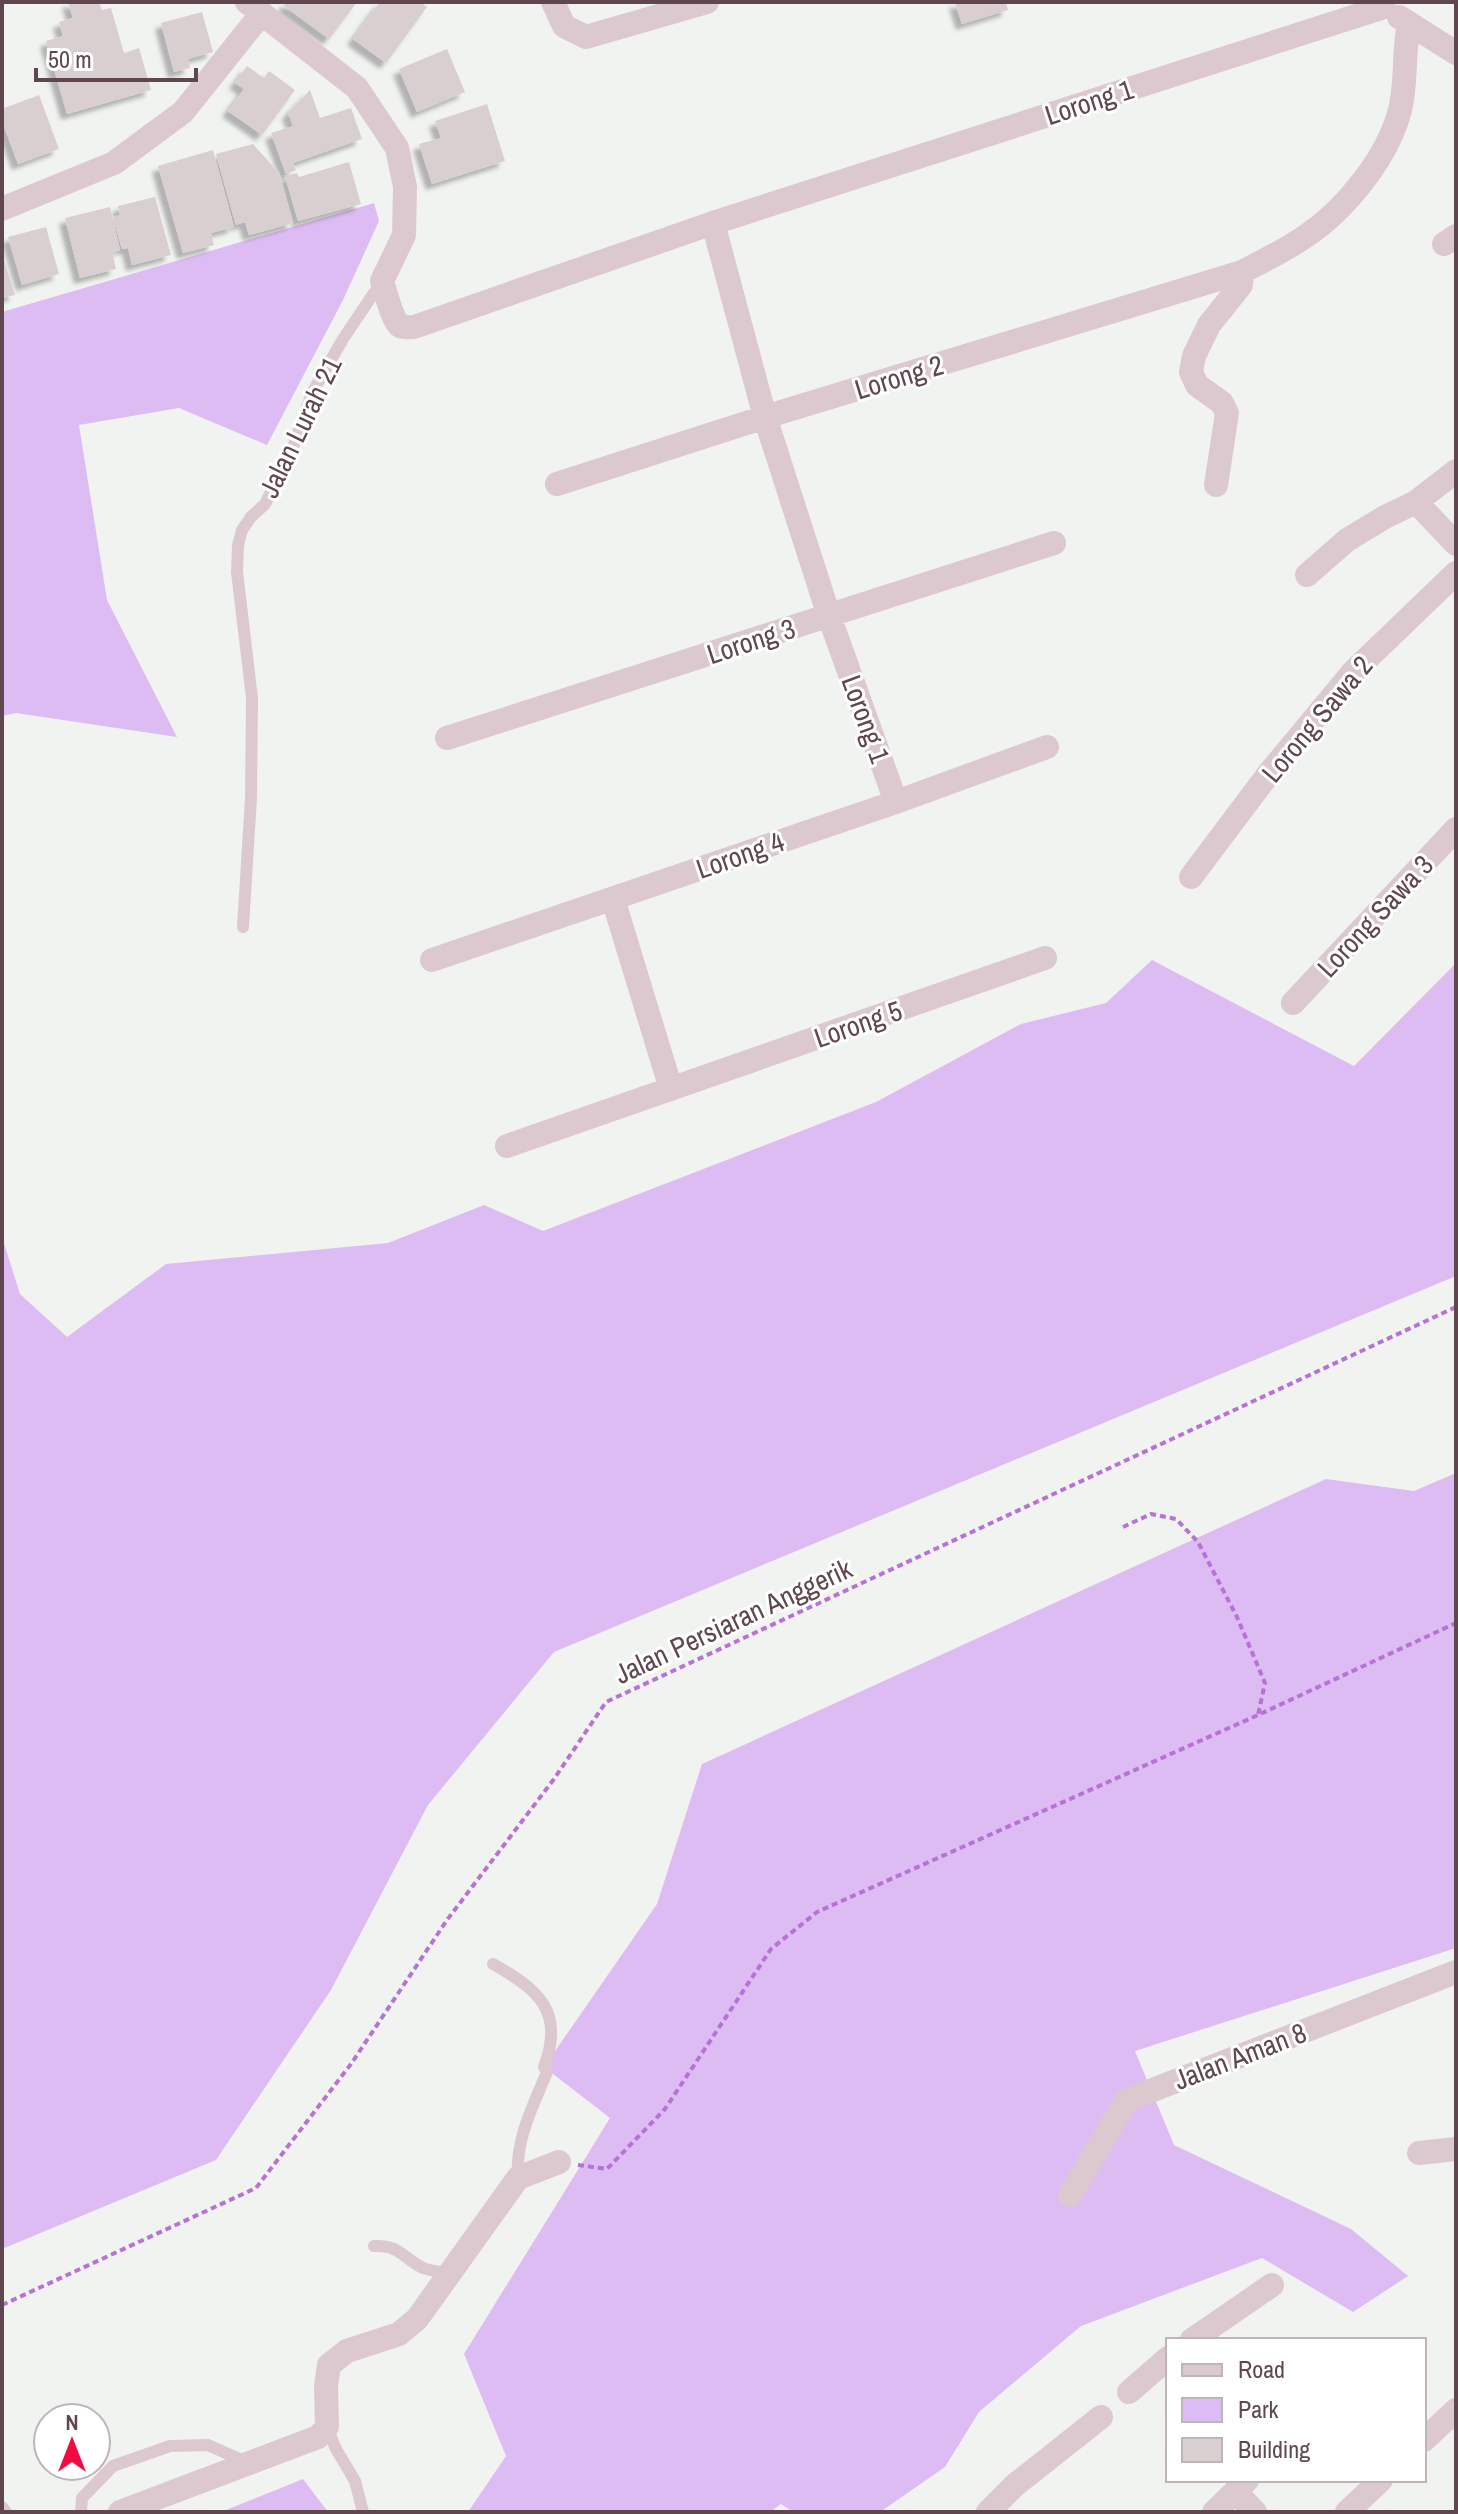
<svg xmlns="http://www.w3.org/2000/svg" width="1458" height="2514" font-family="'Archivo Narrow',sans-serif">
  <defs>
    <filter id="shadow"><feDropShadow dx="-6" dy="6" stdDeviation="2" flood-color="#0004"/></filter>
  </defs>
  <rect width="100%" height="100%" fill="#f1f3f1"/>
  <path fill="#ddbcf4" d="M 374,203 L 379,221 L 343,300 L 267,445 L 179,408 L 79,425 L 107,600 L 177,737 L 16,713 L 2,716 L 2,312 Z
    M 1152,960 L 1354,1066 L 1456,963 L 1456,1276 L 554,1652 L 428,1805 L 331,1990 L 216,2160 L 2,2249 L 2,1237 L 20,1294 L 67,1337 L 166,1264 L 388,1243 L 484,1205 L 543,1231 L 876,1102 L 1021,1024 L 1106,1003 Z
    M 1456,1473 L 1456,1948 L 1135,2051 L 1174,2145 L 1351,2229 L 1408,2276 L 1353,2312 L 1262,2258 L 1081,2326 L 979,2412 L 945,2467 L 880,2512 L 793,2512 L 781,2504 L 770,2512 L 468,2512 L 506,2456 L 464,2354 L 610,2118 L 544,2067 L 657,1904 L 702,1764 L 1326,1479 L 1414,1491 Z
    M 303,2479 L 328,2512 L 221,2512 Z"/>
  <path fill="#d9cfd1" filter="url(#shadow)" d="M 68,2 L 99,2 L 102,10 L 111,8 L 124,53 L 139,48 L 151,90 L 67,114 L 46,41 L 63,36 L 59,22 L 73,18 Z
    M 286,2 L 357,2 L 329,39 L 284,6 Z
    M 380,2 L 420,2 L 427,7 L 386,63 L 353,39 Z
    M 955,2 L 1006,2 L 1008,10 L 962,24 Z
    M 202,12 L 213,52 L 188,59 L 190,68 L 174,72 L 161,23 Z
    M 447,49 L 465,92 L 417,112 L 399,69 Z
    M 247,66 L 264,78 L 269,71 L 295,90 L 262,135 L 228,111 L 244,89 L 235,83 Z
    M 310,90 L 320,118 L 351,108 L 362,139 L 293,163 L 296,170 L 286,174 L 271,133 L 293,126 L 288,113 Z
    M 39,95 L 59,149 L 18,164 L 2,121 L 2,109 Z
    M 487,104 L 505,161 L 432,184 L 419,144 L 441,138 L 435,121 Z
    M 253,144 L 279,173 L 293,223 L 249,235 L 245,222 L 236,225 L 216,154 Z
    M 213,150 L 234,227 L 211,233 L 214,245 L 183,253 L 158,166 Z
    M 349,162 L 361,204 L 298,221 L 285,176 L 297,173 L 299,177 Z
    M 155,197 L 171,255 L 132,265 L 128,248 L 122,249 L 113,217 L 120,215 L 118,206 Z
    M 110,207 L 120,250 L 112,252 L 116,269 L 80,278 L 65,218 Z
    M 46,227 L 59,274 L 22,285 L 8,237 Z
    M 2,253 L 15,295 L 2,298 Z"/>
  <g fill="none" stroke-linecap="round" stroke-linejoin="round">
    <path stroke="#b871d5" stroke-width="4" stroke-dasharray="6 4" stroke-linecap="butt" d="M 1123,1527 L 1151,1514 L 1176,1519 L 1198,1542 L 1237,1617 L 1265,1683 L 1258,1715
      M 578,2165 L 607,2169 L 665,2109 L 771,1949 L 817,1912 L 1258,1715 L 1456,1623
      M 2,2305 L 256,2188 L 351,2064 L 447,1920 L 554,1779 L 606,1702 L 1456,1307"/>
    <path stroke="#dcc9cf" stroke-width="12" d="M 243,927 L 251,798 L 252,698 L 237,572 L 238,545 L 242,530 L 251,517 L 265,504 L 292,450 L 312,393 L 343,339 L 382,281
      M 493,1964 C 539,1990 565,2012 544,2067 L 547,2072 C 533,2106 515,2140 518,2178
      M 374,2246 C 401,2245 402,2258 423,2268 C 431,2271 441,2272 450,2273
      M 327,2427 L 336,2449 L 355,2481 L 363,2512
      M 2,2507 L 6,2512
      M 81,2512 L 82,2498 L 113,2466 L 170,2446 L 208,2445 L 246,2462"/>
    <path stroke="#dcc9cf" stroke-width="24" d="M 247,2 L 357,88 L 397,148 L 405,187 L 404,235 L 382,281 C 385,290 393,322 400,326 C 403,328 410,327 414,327 L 713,223 L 1384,7
      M 553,2 L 564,26 L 586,37 L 707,2
      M 1399,17 L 1456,53
      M 2,209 L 114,163 L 183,112 L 262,13
      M 713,223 L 765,417 L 829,616 L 896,802
      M 1444,244 L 1456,236
      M 1456,471 L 1416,502 L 1456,544
      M 557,484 L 765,417 L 1242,272
      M 1216,485 L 1227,413 L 1222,403 L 1197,385 L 1191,372 L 1194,356 L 1209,325 L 1241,285 L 1242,272 C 1263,261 1286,250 1306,236 C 1346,209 1388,157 1400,110 C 1407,81 1403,52 1409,24
      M 1307,575 L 1347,540 L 1385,517 L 1416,502
      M 447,738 L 1054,543
      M 1191,877 L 1270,772 L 1353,672 L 1456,573
      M 613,899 L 671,1089
      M 432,960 L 896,802 L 1047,747
      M 1293,1003 L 1456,829
      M 507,1146 L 1045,958
      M 1419,2153 L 1456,2149
      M 1070,2195 L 1127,2100 L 1456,1972
      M 1192,2340 L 1272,2285
      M 1129,2392 L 1168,2358
      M 1424,2440 L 1456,2410
      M 1236,2492 L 1255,2512
      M 120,2512 L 318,2437 L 327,2427 L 326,2386 L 329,2365 L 347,2351 L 399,2334 L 417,2319 L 518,2178 L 559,2162
      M 988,2512 L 1015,2485 L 1101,2417
      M 1214,2512 L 1247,2480
      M 1347,2512 L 1381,2480"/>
  </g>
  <g text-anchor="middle" stroke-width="6" stroke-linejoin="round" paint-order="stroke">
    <g font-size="28" fill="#60474f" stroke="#fff">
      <text transform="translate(1089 102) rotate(-18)" y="10">Lorong 1</text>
      <text transform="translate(899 377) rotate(-17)" y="10">Lorong 2</text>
      <text transform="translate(300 427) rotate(-64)" y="10">Jalan Lurah 21</text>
      <text transform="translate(751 641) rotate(-18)" y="10">Lorong 3</text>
      <text transform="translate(866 719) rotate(70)" y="10">Lorong 1</text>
      <text transform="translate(1317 719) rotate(-50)" y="10">Lorong Sawa 2</text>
      <text transform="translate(740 855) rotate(-19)" y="10">Lorong 4</text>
      <text transform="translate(1375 916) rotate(-47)" y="10">Lorong Sawa 3</text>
      <text transform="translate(858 1024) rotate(-19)" y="10">Lorong 5</text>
      <text transform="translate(733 1621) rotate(-25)" y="10">Jalan Persiaran Anggerik</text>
      <text transform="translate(1240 2056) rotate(-21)" y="10">Jalan Aman 8</text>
    </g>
  </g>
  <rect width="1458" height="2514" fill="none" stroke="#60474f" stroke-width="8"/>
  <rect x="1166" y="2338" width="260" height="144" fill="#ffffff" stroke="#bfb5b9" stroke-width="2"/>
  <rect x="1182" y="2364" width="40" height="12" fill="#dcc9cf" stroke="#bfb5b9" stroke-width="2"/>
  <text x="1238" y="2378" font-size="24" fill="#60474f">Road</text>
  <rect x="1182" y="2398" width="40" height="24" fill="#ddbcf4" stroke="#bfb5b9" stroke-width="2"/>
  <text x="1238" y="2418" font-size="24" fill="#60474f">Park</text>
  <rect x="1182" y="2438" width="40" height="24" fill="#d9cfd1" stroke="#bfb5b9" stroke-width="2"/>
  <text x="1238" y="2458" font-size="24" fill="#60474f">Building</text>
  <g transform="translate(72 2442)"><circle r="38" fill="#ffffff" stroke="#bfb5b9" stroke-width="2"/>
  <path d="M0-6L14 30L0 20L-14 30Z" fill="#f50941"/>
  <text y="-12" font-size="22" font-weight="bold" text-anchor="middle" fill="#60474f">N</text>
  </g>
  <path d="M36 68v12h160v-12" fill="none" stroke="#60474f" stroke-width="4"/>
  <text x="48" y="68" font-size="24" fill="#60474f" stroke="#ffffff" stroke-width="6" paint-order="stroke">50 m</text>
</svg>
